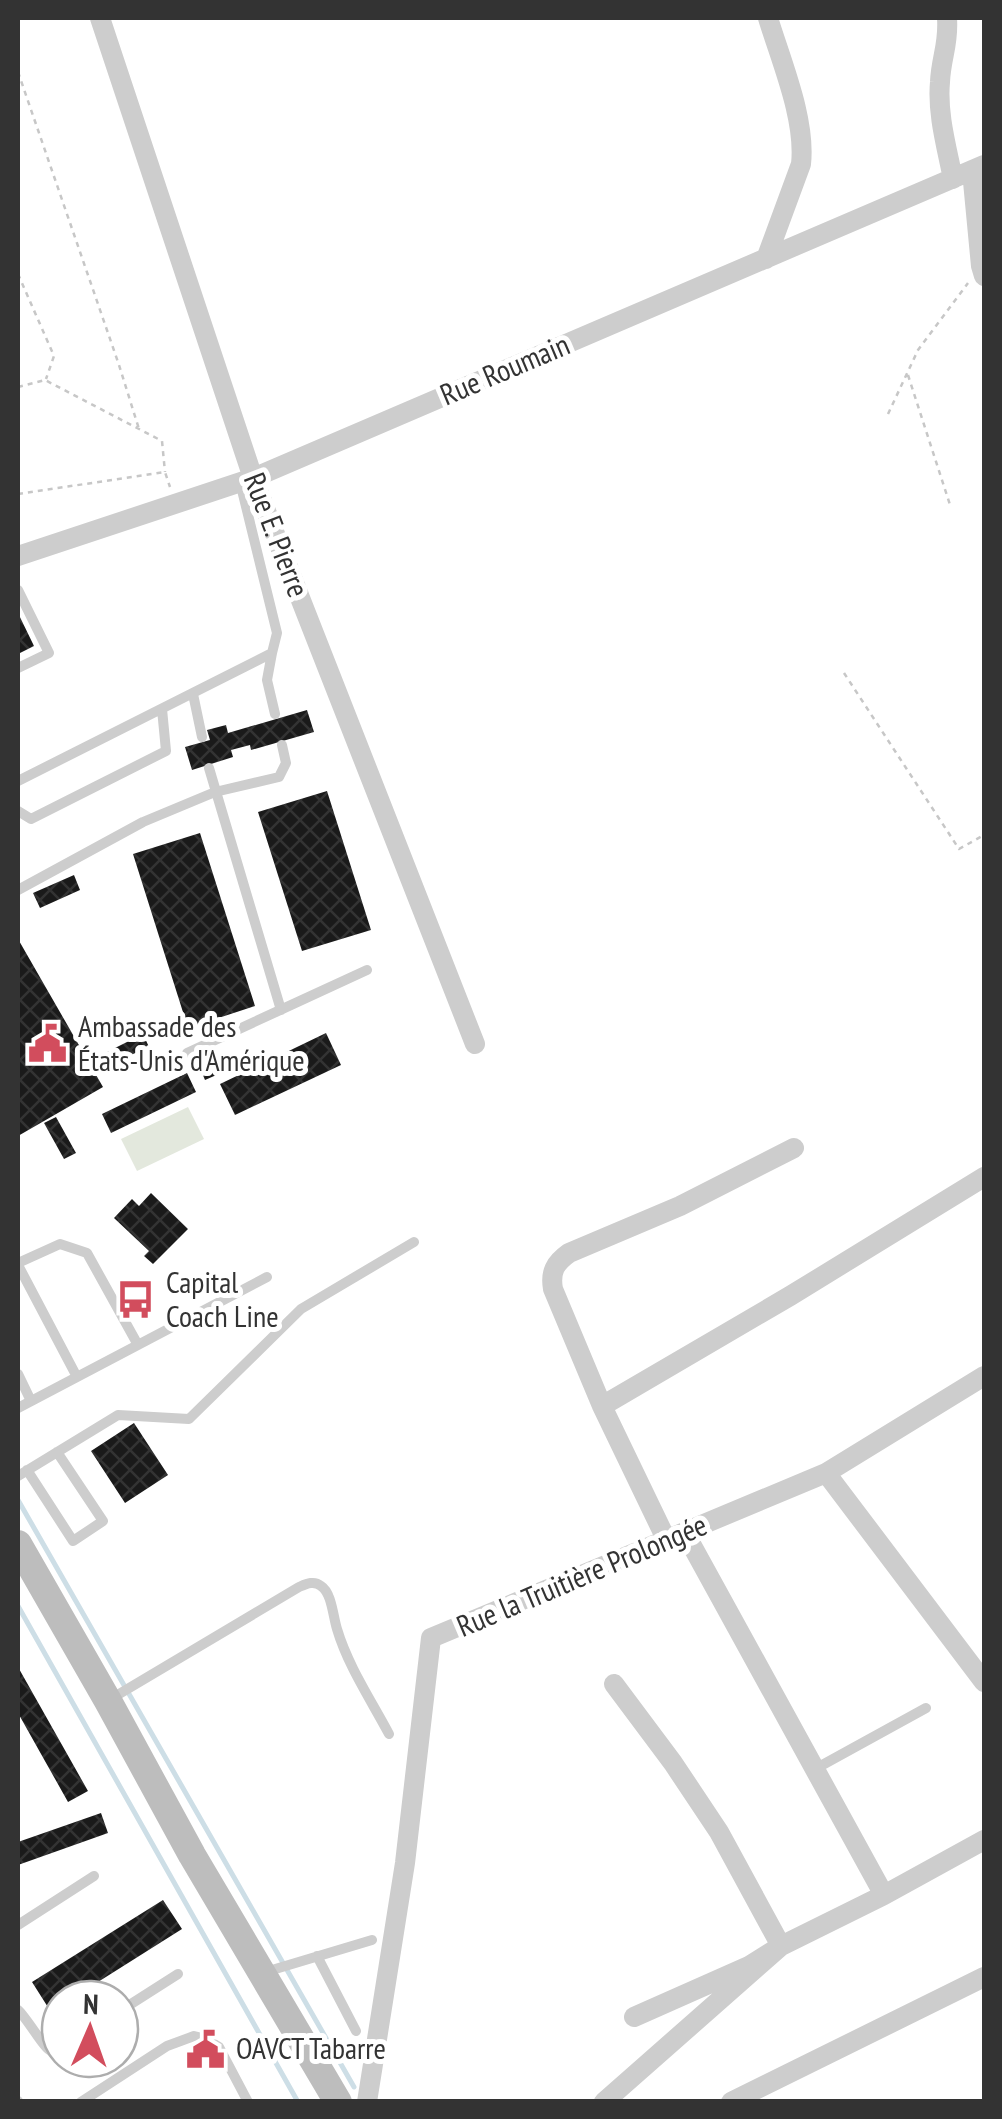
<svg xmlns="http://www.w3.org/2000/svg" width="1002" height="2119" font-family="'PT Sans Narrow',sans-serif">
  <defs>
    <pattern id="building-cross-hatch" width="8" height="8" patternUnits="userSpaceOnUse" patternTransform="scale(2.5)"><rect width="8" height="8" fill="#1a1a1a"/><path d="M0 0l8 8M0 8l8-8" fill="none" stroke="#333"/></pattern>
  </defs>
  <rect width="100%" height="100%" fill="#fff"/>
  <path fill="#e3e8dd" d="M 188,1107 L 204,1139 L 137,1171 L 121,1139 Z"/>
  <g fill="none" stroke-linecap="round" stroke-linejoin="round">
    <path stroke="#cddee6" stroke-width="5" d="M 18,1500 L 354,2087
      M 18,1606 L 298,2102"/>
  </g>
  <path fill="url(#building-cross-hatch)" d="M 18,613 L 34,646 L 18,654 Z
    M 307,710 L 314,732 L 251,750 L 250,745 L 231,750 L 233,757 L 192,770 L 185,747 L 210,740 L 207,730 L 226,725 L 228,733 Z
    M 327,791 L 371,930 L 302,951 L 258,812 Z
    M 200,833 L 255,1006 L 188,1028 L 133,854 Z
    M 74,875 L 80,890 L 40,908 L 33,893 Z
    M 18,939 L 103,1087 L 18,1136 Z
    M 326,1033 L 341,1065 L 235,1115 L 220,1084 Z
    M 143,1034 L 149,1047 L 106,1066 L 101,1055 Z
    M 224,1055 L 230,1069 L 205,1080 L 199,1066 Z
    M 187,1073 L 196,1092 L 111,1133 L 102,1114 Z
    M 56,1117 L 76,1153 L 64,1159 L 44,1123 Z
    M 151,1193 L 188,1229 L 153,1264 L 144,1256 L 149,1251 L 114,1218 L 132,1199 L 139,1206 Z
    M 134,1423 L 168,1475 L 125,1503 L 91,1451 Z
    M 18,1667 L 88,1791 L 68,1802 L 18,1713 Z
    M 101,1813 L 108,1833 L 18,1865 L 18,1842 Z
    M 163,1900 L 182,1929 L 71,1999 L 60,1999 L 60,2006 L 51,2012 L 32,1982 Z"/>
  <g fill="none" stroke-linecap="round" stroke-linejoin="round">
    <path stroke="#c7c7c7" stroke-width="2.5" stroke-dasharray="5 5" stroke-linecap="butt" d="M 18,72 L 119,365 L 139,429
      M 18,274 L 54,356 L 46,379
      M 908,375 L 951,508
      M 18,387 L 45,380 L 162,441 L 165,472
      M 888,414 L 918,350 L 968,283
      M 18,494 L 165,472 L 170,487
      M 844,673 L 959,849 L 984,835"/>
    <path stroke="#cdcdcd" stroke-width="10" d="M 18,590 L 49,653 L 18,668
      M 272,653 L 267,680 L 275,714
      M 193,694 L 202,737
      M 209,768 L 281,1010
      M 18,781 L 272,653 L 277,633 L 240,482
      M 18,811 L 31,819 L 166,751 L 162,709
      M 18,890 L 143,822 L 215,792 L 279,777 L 286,763 L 282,745
      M 187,1053 L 367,970
      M 18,1263 L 60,1244 L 87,1253 L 138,1345
      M 18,1265 L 77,1377
      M 18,1374 L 31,1401
      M 18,1408 L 267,1277
      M 27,1470 L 73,1541 L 103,1521 L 57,1452
      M 18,1476 L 118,1415 L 189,1419 L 301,1309 L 414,1242
      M 109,1700 L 299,1587 C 306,1584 314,1580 321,1586 C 332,1593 333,1617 337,1629 C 348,1666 371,1700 389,1734
      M 815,1769 L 926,1708
      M 18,1925 L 94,1876
      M 317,1956 L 356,2031
      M 262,1973 L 372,1940
      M 18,2010 C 27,2018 45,2050 51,2051 C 54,2052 57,2050 60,2049
      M 120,2011 L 178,1974
      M 18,2101 L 18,2102
      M 81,2102 L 167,2046 L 194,2036 L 206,2039 L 219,2047 L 248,2102"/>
    <path stroke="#cdcdcd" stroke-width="20" d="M 100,18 L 253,478 L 475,1044
      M 947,18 C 949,45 941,57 940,82 C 937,114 947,148 953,179
      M 972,171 L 981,266 L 984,276
      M 766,259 L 801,164 C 806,119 781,61 768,18
      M 18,556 L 253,478 L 984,165
      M 602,1406 L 790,1296 L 984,1177
      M 826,1473 L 984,1682
      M 667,1541 L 602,1406 L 553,1289 C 550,1272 555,1263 569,1253 L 680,1206 L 794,1148
      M 884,1895 L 984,1840
      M 634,2017 L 749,1966 L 781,1946 L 884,1895 L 685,1533
      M 367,2102 L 405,1863 L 431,1638 L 826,1473 L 984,1376
      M 604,2102 L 781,1946 L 719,1832 L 673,1763 L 614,1684
      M 731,2102 L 984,1977"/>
    <path stroke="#bdbdbd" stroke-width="28" d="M 18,1544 L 108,1701 L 192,1855 L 338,2102"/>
  </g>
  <defs>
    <symbol id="civic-bare" viewBox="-9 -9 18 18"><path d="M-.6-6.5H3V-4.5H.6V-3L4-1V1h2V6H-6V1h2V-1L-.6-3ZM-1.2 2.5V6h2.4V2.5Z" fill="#d24d5d" stroke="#fff" stroke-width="2.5" paint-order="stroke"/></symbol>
    <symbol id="bus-bare" viewBox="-9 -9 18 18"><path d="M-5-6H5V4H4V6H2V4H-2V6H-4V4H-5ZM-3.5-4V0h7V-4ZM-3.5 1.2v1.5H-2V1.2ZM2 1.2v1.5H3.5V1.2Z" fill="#d24d5d" stroke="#fff" stroke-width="2.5" paint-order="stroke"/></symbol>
  </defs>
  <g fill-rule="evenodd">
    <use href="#civic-bare" x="20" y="1016" width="55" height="55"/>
    <use href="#bus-bare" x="108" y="1272" width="55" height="55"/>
    <use href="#civic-bare" x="178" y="2022" width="55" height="55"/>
  </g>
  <g text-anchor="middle" stroke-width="10" stroke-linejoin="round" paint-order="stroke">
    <g font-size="30" fill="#333" stroke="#fff">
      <text transform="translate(505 370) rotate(-23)" y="10">Rue Roumain</text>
      <text transform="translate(276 535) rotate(69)" y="10">Rue E. Pierre</text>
      <text transform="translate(582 1576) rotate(-23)" y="10">Rue la Truitière Prolongée</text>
    </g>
    <g font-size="30" fill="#333" stroke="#fff" text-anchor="start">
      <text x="78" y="1037">Ambassade des<tspan x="78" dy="34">États-Unis d'Amérique</tspan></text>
      <text x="166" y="1293">Capital<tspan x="166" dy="34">Coach Line</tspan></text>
      <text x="236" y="2059">OAVCT Tabarre</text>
    </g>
  </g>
  <rect width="1002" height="2119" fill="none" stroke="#333333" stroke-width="40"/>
  <g transform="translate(90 2029) rotate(2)"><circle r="48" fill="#ffffff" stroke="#adadad" stroke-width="2.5"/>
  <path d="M0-8L18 38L0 25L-18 38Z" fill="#d24d5d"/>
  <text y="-15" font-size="28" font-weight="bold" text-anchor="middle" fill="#333333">N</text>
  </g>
</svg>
